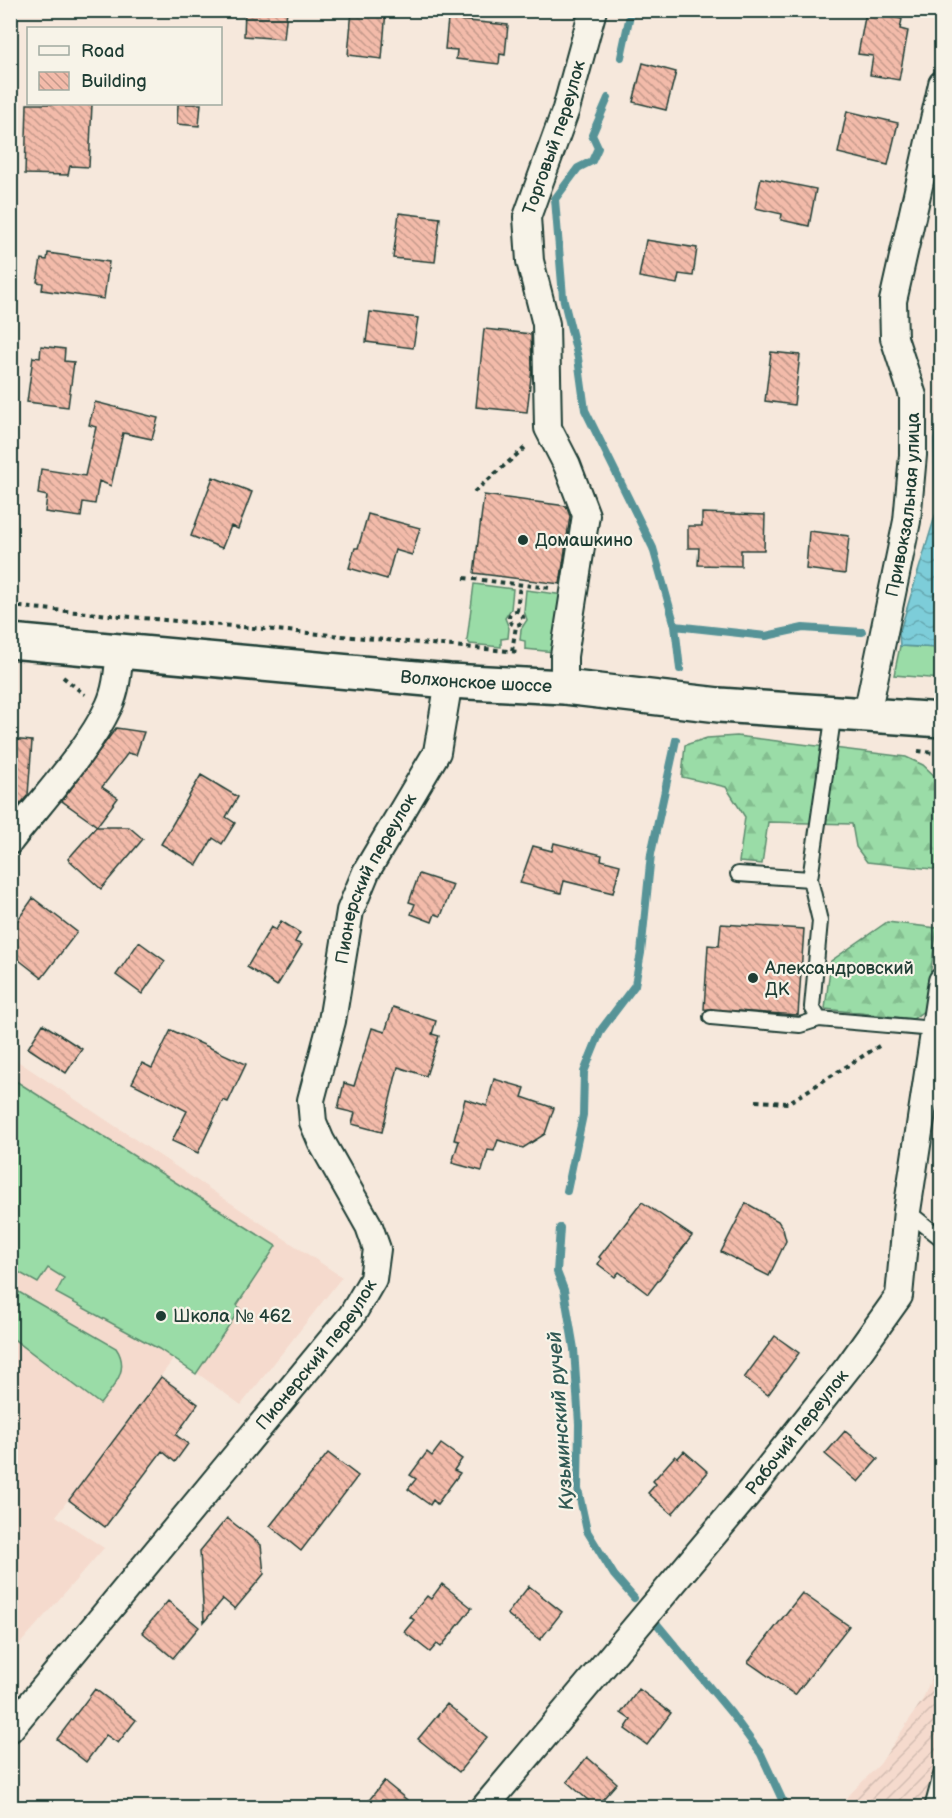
<svg xmlns="http://www.w3.org/2000/svg" width="952" height="1818" font-family="'Balsamiq Sans',sans-serif">
  <defs>
    <pattern id="industrial-furrows" width="10" height="10" patternUnits="userSpaceOnUse" patternTransform="scale(1.5)"><rect width="10" height="10" fill="#f5dacd"/><path d="M-1 1l2-2M0 10L10 0M9 11l2-2" fill="none" stroke="#d2bcb1"/></pattern>
    <pattern id="forest-firs" width="22" height="20" patternUnits="userSpaceOnUse" patternTransform="scale(1.5)"><rect width="22" height="20" fill="#9adca7"/><path d="M5 1l3.5 6h-7zM16 11l3.5 6h-7z" fill="#84be90"/></pattern>
    <pattern id="water-waves" width="16" height="10" patternUnits="userSpaceOnUse" patternTransform="scale(1.5)"><rect width="16" height="10" fill="#7dcdd9"/><path d="M0 5q4-4 8 0t8 0" fill="none" stroke="#66a8b1"/></pattern>
    <pattern id="building-back-hatch" width="6" height="6" patternUnits="userSpaceOnUse" patternTransform="scale(1.5)"><rect width="6" height="6" fill="#f3bbaa"/><path d="M-1 5l2 2M0 0l6 6M5-1l2 2" fill="none" stroke="#c4998b"/></pattern>
  </defs>
  <rect width="100%" height="100%" fill="#f6e8dc"/>
  <filter id="ink" filterUnits="userSpaceOnUse"><feTurbulence type="fractalNoise" baseFrequency=".0167" numOctaves="2"/><feDisplacementMap in="SourceGraphic" scale="12" xChannelSelector="R" yChannelSelector="G"/><feConvolveMatrix kernelMatrix="1 2 1 2 8 2 1 2 1" color-interpolation-filters="sRGB"/></filter>
  <g filter="url(#ink)">
    <path fill="#f5dacd" d="M 10,1056 L 342,1277 L 241,1405 L 175,1357 L 56,1516 L 104,1548 L 11,1654 Z"/>
    <path fill="url(#industrial-furrows)" d="M 941,1653 L 941,1807 L 836,1808 L 880,1764 L 923,1699 Z"/>
    <path fill="#9adca7" stroke="#5c8c6e" stroke-width="1.5" d="M 474,584 L 513,589 L 511,609 L 505,618 L 509,628 L 508,638 L 501,639 L 501,647 L 470,644 L 467,640 Z
      M 526,590 L 564,595 L 554,652 L 525,649 L 525,641 L 520,640 L 521,629 L 527,620 L 524,611 Z
      M 900,646 L 941,648 L 941,679 L 894,675 Z
      M 11,1078 L 276,1246 L 237,1305 L 240,1309 L 196,1374 L 159,1349 L 56,1293 L 64,1278 L 48,1268 L 38,1283 L 11,1268 Z
      M 10,1287 L 116,1348 C 131,1370 113,1387 100,1404 L 11,1337 Z"/>
    <path fill="url(#forest-firs)" stroke="#5c8c6e" stroke-width="1.5" d="M 737,736 L 906,757 L 923,765 L 941,782 L 941,870 L 867,862 L 856,847 L 852,824 L 768,822 L 762,864 L 739,862 L 745,817 L 726,787 L 682,777 L 685,745 L 707,738 Z
      M 887,922 L 937,928 L 925,1010 L 913,1019 L 825,1009 L 831,961 Z"/>
    <path fill="url(#water-waves)" stroke="#579397" stroke-width="1.5" d="M 941,398 L 941,648 L 900,646 L 899,634 L 936,513 L 934,440 Z"/>
    <g fill="none" stroke-linecap="round" stroke-linejoin="round">
      <path stroke="#579397" stroke-width="8" d="M 621,57 L 631,10
        M 608,98 L 592,135 L 598,148 L 592,161 L 578,168 L 555,199 L 563,297 L 578,358 L 585,410 L 653,548 L 675,626 L 680,669
        M 675,626 L 766,636 L 803,628 L 862,632
        M 567,1191 L 583,1115 L 584,1072 L 601,1030 L 635,985 L 641,953 L 651,854 L 676,740
        M 560,1228 L 557,1272 L 564,1290 L 574,1349 L 579,1424 L 578,1489 L 587,1531 L 614,1575 L 634,1598
        M 657,1624 L 731,1713 L 761,1754 L 786,1808"/>
    </g>
    <path fill="url(#building-back-hatch)" stroke="#1f3d34" stroke-width="1.5" d="M 245,10 L 287,10 L 284,39 L 244,36 Z
      M 352,10 L 386,10 L 382,59 L 348,55 Z
      M 866,12 L 902,19 L 900,29 L 908,31 L 899,80 L 870,75 L 873,56 L 858,54 Z
      M 448,19 L 508,25 L 505,55 L 500,54 L 499,64 L 456,59 L 457,50 L 445,49 Z
      M 643,63 L 676,72 L 666,110 L 633,102 Z
      M 27,104 L 92,104 L 89,167 L 70,166 L 68,175 L 25,174 Z
      M 178,104 L 201,104 L 199,126 L 177,124 Z
      M 847,111 L 898,123 L 888,165 L 838,153 Z
      M 761,178 L 816,189 L 809,226 L 781,220 L 782,214 L 755,208 Z
      M 399,213 L 440,218 L 435,262 L 393,258 Z
      M 646,240 L 697,248 L 693,276 L 679,274 L 677,284 L 639,277 Z
      M 48,253 L 109,262 L 104,299 L 42,290 L 43,283 L 37,282 L 41,259 L 47,260 Z
      M 370,312 L 418,318 L 413,348 L 366,342 Z
      M 484,329 L 531,334 L 532,368 L 527,412 L 476,407 Z
      M 41,346 L 65,349 L 64,361 L 74,362 L 68,407 L 27,402 L 33,357 L 40,358 Z
      M 771,352 L 800,355 L 794,405 L 765,401 Z
      M 95,402 L 158,418 L 152,439 L 123,433 L 111,486 L 99,481 L 95,504 L 83,502 L 81,517 L 45,512 L 47,496 L 38,494 L 41,469 L 85,476 L 96,427 L 89,425 Z
      M 213,477 L 252,492 L 238,529 L 231,526 L 222,548 L 191,536 Z
      M 484,495 L 566,506 L 570,516 L 560,584 L 474,573 Z
      M 702,513 L 765,515 L 764,550 L 741,550 L 741,566 L 698,565 L 699,548 L 688,548 L 688,526 L 702,526 Z
      M 368,514 L 420,528 L 412,555 L 395,550 L 387,579 L 349,568 L 355,548 L 358,548 Z
      M 809,531 L 849,536 L 845,574 L 806,569 Z
      M 116,728 L 144,732 L 136,755 L 128,753 L 102,787 L 118,798 L 97,826 L 62,801 Z
      M 10,739 L 32,741 L 28,795 L 17,808 L 10,808 Z
      M 201,775 L 238,797 L 226,817 L 235,823 L 222,844 L 213,838 L 197,865 L 161,844 Z
      M 96,827 L 129,827 L 143,839 L 101,889 L 68,859 Z
      M 554,843 L 602,855 L 601,860 L 620,865 L 613,893 L 564,881 L 561,893 L 520,883 L 533,846 L 552,851 Z
      M 419,874 L 453,885 L 441,916 L 435,914 L 432,922 L 411,914 L 415,904 L 409,902 Z
      M 33,898 L 77,932 L 42,978 L 10,953 L 10,931 Z
      M 281,921 L 300,933 L 295,942 L 302,945 L 277,986 L 247,967 L 271,927 L 276,930 Z
      M 721,924 L 804,929 L 798,1015 L 704,1009 L 708,945 L 719,946 Z
      M 139,942 L 165,961 L 142,994 L 116,975 Z
      M 393,1007 L 436,1021 L 432,1034 L 439,1036 L 426,1076 L 398,1067 L 382,1132 L 352,1124 L 355,1113 L 338,1109 L 344,1083 L 354,1086 L 372,1028 L 385,1032 Z
      M 43,1024 L 82,1049 L 66,1073 L 28,1048 Z
      M 171,1030 L 246,1064 L 228,1102 L 223,1100 L 198,1153 L 172,1141 L 187,1111 L 132,1083 L 142,1063 L 152,1068 Z
      M 494,1079 L 525,1088 L 522,1097 L 554,1108 L 545,1134 L 523,1148 L 498,1140 L 494,1151 L 488,1150 L 482,1171 L 452,1163 L 459,1141 L 454,1140 L 465,1099 L 487,1106 Z
      M 642,1202 L 692,1236 L 648,1294 L 619,1272 L 615,1277 L 598,1264 L 601,1259 L 599,1257 Z
      M 746,1203 L 778,1221 L 783,1229 L 786,1241 L 769,1276 L 721,1252 Z
      M 775,1336 L 799,1353 L 768,1395 L 744,1378 Z
      M 161,1377 L 198,1404 L 176,1435 L 188,1444 L 175,1462 L 162,1451 L 105,1527 L 69,1500 Z
      M 845,1431 L 878,1459 L 858,1482 L 825,1454 Z
      M 441,1444 L 462,1459 L 454,1470 L 460,1473 L 437,1504 L 433,1500 L 430,1505 L 408,1489 L 416,1479 L 410,1475 L 427,1452 L 432,1456 Z
      M 684,1451 L 708,1472 L 672,1514 L 648,1493 L 656,1484 L 653,1481 L 675,1456 L 678,1458 Z
      M 328,1453 L 358,1476 L 301,1551 L 270,1526 Z
      M 227,1518 L 261,1545 L 264,1574 L 235,1609 L 223,1599 L 204,1622 L 200,1551 Z
      M 442,1584 L 472,1608 L 441,1647 L 437,1644 L 430,1652 L 404,1632 L 414,1620 L 410,1617 L 427,1596 L 431,1599 Z
      M 529,1586 L 562,1612 L 540,1640 L 507,1614 Z
      M 802,1593 L 849,1626 L 795,1695 L 748,1662 Z
      M 168,1601 L 199,1627 L 173,1658 L 142,1632 Z
      M 95,1689 L 136,1720 L 118,1743 L 106,1735 L 86,1762 L 57,1739 Z
      M 639,1689 L 671,1713 L 647,1745 L 625,1729 L 631,1720 L 621,1713 Z
      M 447,1704 L 487,1737 L 459,1772 L 418,1739 Z
      M 587,1757 L 617,1783 L 596,1807 L 567,1782 Z
      M 384,1781 L 417,1808 L 363,1808 Z"/>
    <g fill="none" stroke-linecap="round" stroke-linejoin="round">
      <defs>
        <path id="service" d="M 834,712 L 810,879 L 820,921 L 812,1007 L 819,1019 L 934,1029
          M 738,874 L 810,879
          M 711,1017 L 800,1025 L 819,1019
          M 907,1211 L 942,1239
          M 932,1808 L 942,1771"/>
        <g id="minor">
          <path id="s1" d="M 564,687 L 564,656 L 586,515 L 567,465 L 548,428 L 546,324 L 530,261 L 527,217 L 566,109 L 593,10"/>
          <path id="s2" d="M 867,714 L 907,521 L 913,455 L 913,396 L 894,338 L 893,301 L 942,84"/>
          <path d="M 10,841 C 41,801 88,751 109,706 C 117,689 118,669 120,651"/>
          <path id="s3" d="M 10,1729 L 352,1315 L 373,1279 L 377,1249 L 369,1226 L 321,1141 L 313,1122 L 311,1100 L 332,1021 L 350,911 L 366,872 L 437,752 L 449,681"/>
          <path id="s4" d="M 484,1808 L 751,1490 L 849,1366 L 899,1296 L 907,1211 L 942,981"/>
        </g>
        <g id="secondary">
          <path id="s5" d="M 10,641 L 449,681 L 564,687 L 719,705 L 942,720"/>
        </g>
      </defs>
      <use href="#service" stroke="#1f3d34" stroke-width="18"/>
      <use href="#minor" stroke="#1f3d34" stroke-width="30"/>
      <use href="#secondary" stroke="#1f3d34" stroke-width="38"/>
      <path stroke="#1f3d34" stroke-width="4" stroke-dasharray="4.5 4.5" stroke-linecap="butt" d="M 474,492 L 528,445
        M 464,578 L 550,588
        M 10,606 L 519,652
        M509 618a7 7 0 1 1 14 0a7 7 0 1 1-14 0Z
        M 517,611 L 520,584
        M 512,651 L 516,626
        M 63,677 L 85,695
        M 918,751 L 942,754
        M 756,1101 L 788,1103 L 879,1046"/>
      <use href="#service" stroke="#f7f3e8" stroke-width="14"/>
      <use href="#minor" stroke="#f7f3e8" stroke-width="26"/>
      <use href="#secondary" stroke="#f7f3e8" stroke-width="33"/>
    </g>
  </g>
  <g fill="#1f3d34" stroke="#f7f3e8" stroke-width="2">
    <circle cx="523" cy="540" r="6"/>
    <circle cx="753" cy="978" r="6"/>
    <circle cx="161" cy="1316" r="6"/>
  </g>
  <g text-anchor="middle" stroke-width="4.5" stroke-linejoin="round" paint-order="stroke">
    <g font-size="18" fill="#1f3d34" stroke="#f7f3e8">
      <text dy="6" stroke="none"><textPath href="#s1" startOffset="566">Торговый переулок</textPath></text>
      <text dy="6" stroke="none"><textPath href="#s2" startOffset="213">Привокзальная улица</textPath></text>
      <text dy="6" stroke="none"><textPath href="#s5" startOffset="468">Волхонское шоссе</textPath></text>
      <text dy="6" stroke="none"><textPath href="#s3" startOffset="1006">Пионерский переулок</textPath></text>
      <text dy="6" stroke="none"><textPath href="#s3" startOffset="484">Пионерский переулок</textPath></text>
      <text dy="6" stroke="none"><textPath href="#s4" startOffset="489">Рабочий переулок</textPath></text>
    </g>
    <g font-size="18" fill="#1f3d34" stroke="#f7f3e8" text-anchor="start">
      <text x="535" y="546">Домашкино</text>
      <text x="765" y="974">Александровский<tspan x="765" dy="21">ДК</tspan></text>
      <text x="173" y="1322">Школа № 462</text>
    </g>
    <g font-size="20" font-style="italic" fill="#325a55" stroke="#f7f3e8">
      <text transform="translate(560 1421) rotate(-94)" y="7">Кузьминский ручей</text>
    </g>
  </g>
  <rect width="952" height="1818" fill="none" stroke="#f7f3e8" stroke-width="36"/>
  <rect x="18" y="18" width="916" height="1782" fill="none" stroke="#1f3d34" stroke-width="2" filter="url(#ink)"/>
  <rect x="27" y="27" width="195" height="78" fill="#f7f3e8" stroke="#a1aaa0" stroke-width="1.5"/>
  <rect x="39" y="46" width="30" height="9" fill="#f7f3e8" stroke="#a1aaa0" stroke-width="1.5"/>
  <text x="81" y="57" font-size="18" fill="#1f3d34">Road</text>
  <rect x="39" y="72" width="30" height="18" fill="url(#building-back-hatch)" stroke="#a1aaa0" stroke-width="1.5"/>
  <text x="81" y="87" font-size="18" fill="#1f3d34">Building</text>
</svg>
